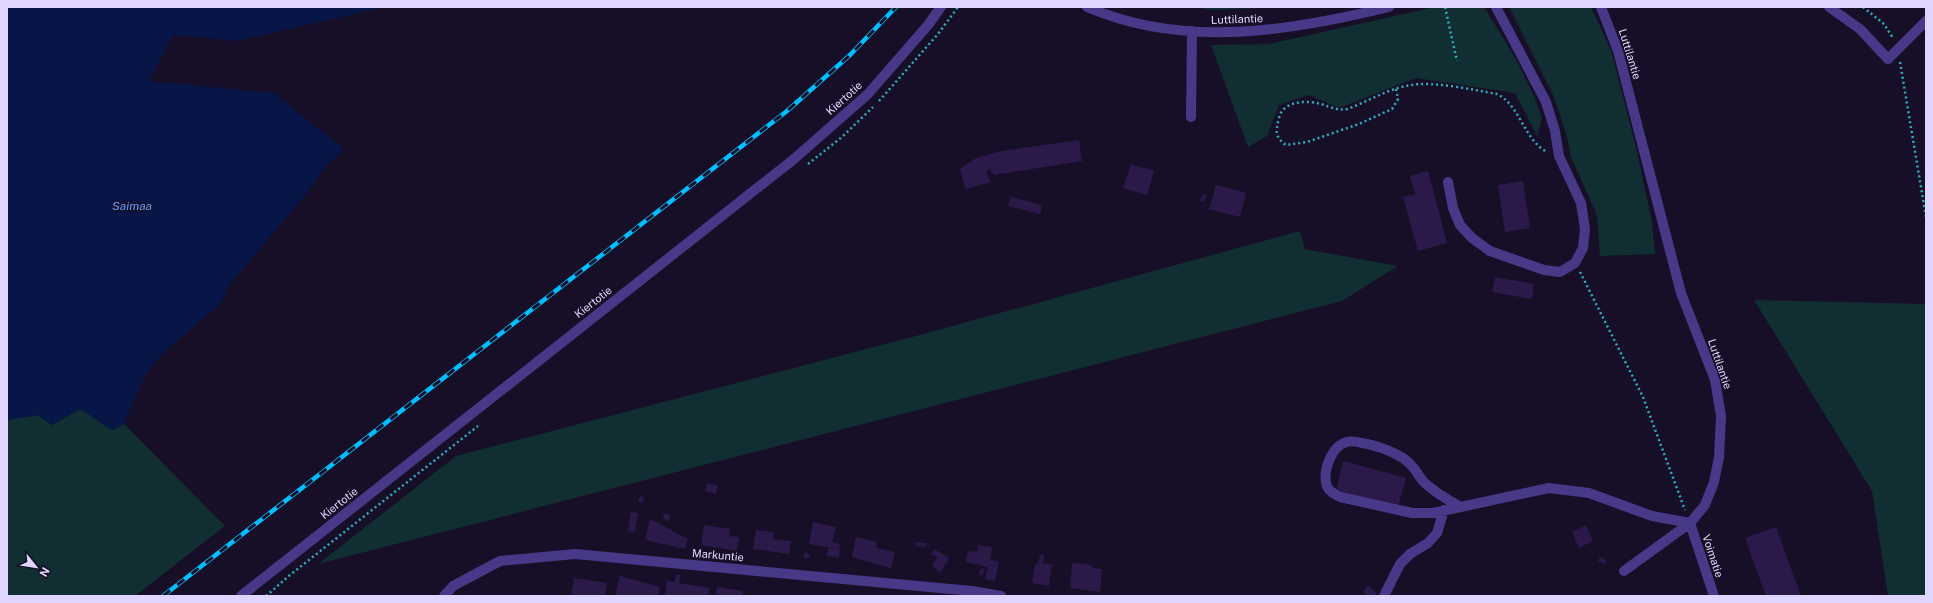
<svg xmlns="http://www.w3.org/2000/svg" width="1933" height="603" font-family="'Public Sans',sans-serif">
  <rect width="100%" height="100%" fill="#170f27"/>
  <path fill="#112e32" d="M 1192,7 L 1283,7 L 1212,10 Z
    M 1435,7 L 1483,7 L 1486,10 L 1516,59 L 1534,96 L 1542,119 L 1537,136 L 1515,93 L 1416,78 L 1339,108 L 1309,95 L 1279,105 L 1267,136 L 1248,147 L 1211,45 L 1269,44 Z
    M 1509,7 L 1591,7 L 1611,50 L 1636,147 L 1652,222 L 1655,254 L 1600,256 L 1597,215 L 1571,157 L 1566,133 L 1554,97 Z
    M 1300,231 L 1305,249 L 1398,266 L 1342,301 L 318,564 L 456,456 L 916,336 Z
    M 1754,300 L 1926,304 L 1926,596 L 1888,596 L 1872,491 Z
    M 80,409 C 92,415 101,424 113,430 L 124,424 L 225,526 L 135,596 L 7,596 L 7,420 L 38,415 L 52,425 Z"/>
  <path fill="#081647" d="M 7,7 L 384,7 L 238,41 L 174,35 L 148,81 L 274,93 L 344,149 L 323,170 L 307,193 L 230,284 L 222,302 L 161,355 L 145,375 L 124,424 L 113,430 C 101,424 92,415 80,409 L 52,425 L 38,415 L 7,420 Z"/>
  <path fill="#2b1a49" d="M 1079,140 L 1082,161 L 994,175 L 990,169 L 986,172 L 991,182 L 966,189 L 964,185 L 960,169 L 976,158 L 1002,151 Z
    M 1131,164 L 1154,171 L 1147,195 L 1123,188 Z
    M 1428,171 L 1447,243 L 1418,251 L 1403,197 L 1415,194 L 1410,176 Z
    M 1523,181 L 1530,228 L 1505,232 L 1498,185 Z
    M 1216,185 L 1246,193 L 1240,217 L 1209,209 Z
    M 1203,194 L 1207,196 L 1204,202 L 1200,201 Z
    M 1011,197 L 1042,205 L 1040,214 L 1008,206 Z
    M 1495,277 L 1534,284 L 1532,299 L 1492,292 Z
    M 1343,461 L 1406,478 L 1398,507 L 1336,491 Z
    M 707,483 L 718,486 L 716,494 L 705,491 Z
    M 640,496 L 644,497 L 642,503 L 638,501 Z
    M 631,512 L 638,513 L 635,532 L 628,531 Z
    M 664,513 L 670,515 L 669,521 L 663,519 Z
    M 650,519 L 688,539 L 685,549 L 645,540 Z
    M 813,522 L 836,527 L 832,542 L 840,544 L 839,549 L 809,544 Z
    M 704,525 L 730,529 L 729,536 L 739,537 L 737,551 L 701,545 Z
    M 1586,525 L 1593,541 L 1579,548 L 1572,532 Z
    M 1776,527 L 1801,596 L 1766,596 L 1745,538 Z
    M 756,530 L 774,532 L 773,539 L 791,541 L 789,554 L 753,549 Z
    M 856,537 L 877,542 L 876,548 L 895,552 L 891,568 L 852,557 Z
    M 916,542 L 927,543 L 926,547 L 915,546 Z
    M 978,545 L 992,547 L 990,560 L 999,562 L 995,581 L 985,579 L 988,567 L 966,562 L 968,551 L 977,552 Z
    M 828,548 L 840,549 L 839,558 L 827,556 Z
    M 934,549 L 949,558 L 940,573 L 932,566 L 937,557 L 931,554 Z
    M 807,552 L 810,556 L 805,559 L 803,554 Z
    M 1040,555 L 1044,555 L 1043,563 L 1052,565 L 1049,586 L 1032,583 L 1035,564 L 1038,564 Z
    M 1600,557 L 1607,561 L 1605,564 L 1598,561 Z
    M 1072,563 L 1092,565 L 1092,568 L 1102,569 L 1100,592 L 1070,588 Z
    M 982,568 L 985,569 L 982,576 L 978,574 Z
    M 676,574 L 680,575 L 679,583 L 710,588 L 708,596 L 665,596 L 667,581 L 675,582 Z
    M 620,576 L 660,587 L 658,596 L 615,596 Z
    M 574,578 L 607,583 L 605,596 L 571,596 Z
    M 1368,586 L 1377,593 L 1375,596 L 1368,596 L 1363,592 Z
    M 717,587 L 743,591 L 743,596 L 715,596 Z"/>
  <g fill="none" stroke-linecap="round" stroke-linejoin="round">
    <path stroke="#2bafbd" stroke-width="2.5" stroke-dasharray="2 3" stroke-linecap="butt" d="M 1445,7 L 1457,61
      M 1863,7 L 1884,24 L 1893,38
      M 1232,19 L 1243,18
      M 1900,62 L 1926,217
      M 1396,89 L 1398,99 L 1392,109 L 1359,124 L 1307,142 L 1286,145 C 1280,141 1275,135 1277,127 C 1278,122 1279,114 1283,110 C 1292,100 1310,101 1321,104 C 1331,107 1337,111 1348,109 C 1368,101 1390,88 1411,85 C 1434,81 1474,90 1497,94 C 1521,106 1523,139 1547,152
      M 879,101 L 938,34 L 958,7
      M 808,164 L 842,137 L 873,107
      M 1580,272 L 1643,397 L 1685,510
      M 266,596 L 290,575 L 478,426"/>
    <path stroke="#473888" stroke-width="10" d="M 1087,7 C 1184,49 1291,31 1389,7
      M 1601,7 L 1618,51 L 1681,293 L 1715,380 L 1721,416 L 1719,457 L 1714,482 L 1705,505 L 1690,523 L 1624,571
      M 1829,7 L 1860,29 L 1888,59 L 1926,21
      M 1191,117 L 1192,31
      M 1448,182 L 1453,208 L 1460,225 L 1472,238 L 1490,251 L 1544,270 L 1560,272 L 1575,263 L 1583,248 L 1585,229 L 1581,203 L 1559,156 L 1555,131 L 1546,102 L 1496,7
      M 1459,506 C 1448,500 1436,493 1426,484 C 1420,479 1417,471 1411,465 C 1402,454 1376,445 1362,443 C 1358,442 1350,441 1347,442 C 1331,446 1322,472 1327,486 C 1329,492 1335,494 1340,497 L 1412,513 L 1433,513 L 1549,488 L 1589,493 L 1652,516 L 1690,523
      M 1690,523 L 1714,596
      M 241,596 L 794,159 L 868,94 L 928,25 L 941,7
      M 444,596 L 453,586 L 500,561 L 575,554 L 972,591 L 1001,596
      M 1384,596 L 1400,564 L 1410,554 L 1428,543 L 1437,533 L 1444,510"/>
    <defs>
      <path id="rail" d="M 163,596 L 787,111 L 850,55 L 896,7"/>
    </defs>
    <use href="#rail" stroke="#01bfff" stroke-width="4.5"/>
    <use href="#rail" stroke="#170f27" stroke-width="3" stroke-dasharray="9" stroke-linecap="butt"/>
  </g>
  <g text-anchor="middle" stroke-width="3" stroke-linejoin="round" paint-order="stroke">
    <g font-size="11" fill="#e0d5ff" stroke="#170f27">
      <text transform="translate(1237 19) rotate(-2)" y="4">Luttilantie</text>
      <text transform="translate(1630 54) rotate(73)" y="4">Luttilantie</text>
      <text transform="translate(844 98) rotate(-42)" y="4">Kiertotie</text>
      <text transform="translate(593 302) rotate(-38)" y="4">Kiertotie</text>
      <text transform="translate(1720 364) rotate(71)" y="4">Luttilantie</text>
      <text transform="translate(339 503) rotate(-38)" y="4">Kiertotie</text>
      <text transform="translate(718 555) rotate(5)" y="4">Markuntie</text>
      <text transform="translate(1713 556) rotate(72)" y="4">Voimatie</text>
    </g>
    <g font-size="12" font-style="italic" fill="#639fff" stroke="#170f27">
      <text x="132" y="210">Saimaa</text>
    </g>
  </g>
  <rect width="1933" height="603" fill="none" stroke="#e0d5ff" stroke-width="16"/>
  <g transform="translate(36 567) rotate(120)" stroke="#170f27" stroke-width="3" paint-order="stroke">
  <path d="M0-3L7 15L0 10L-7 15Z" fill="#e0d5ff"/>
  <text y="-6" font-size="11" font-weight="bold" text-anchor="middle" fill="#e0d5ff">N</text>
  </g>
</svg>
